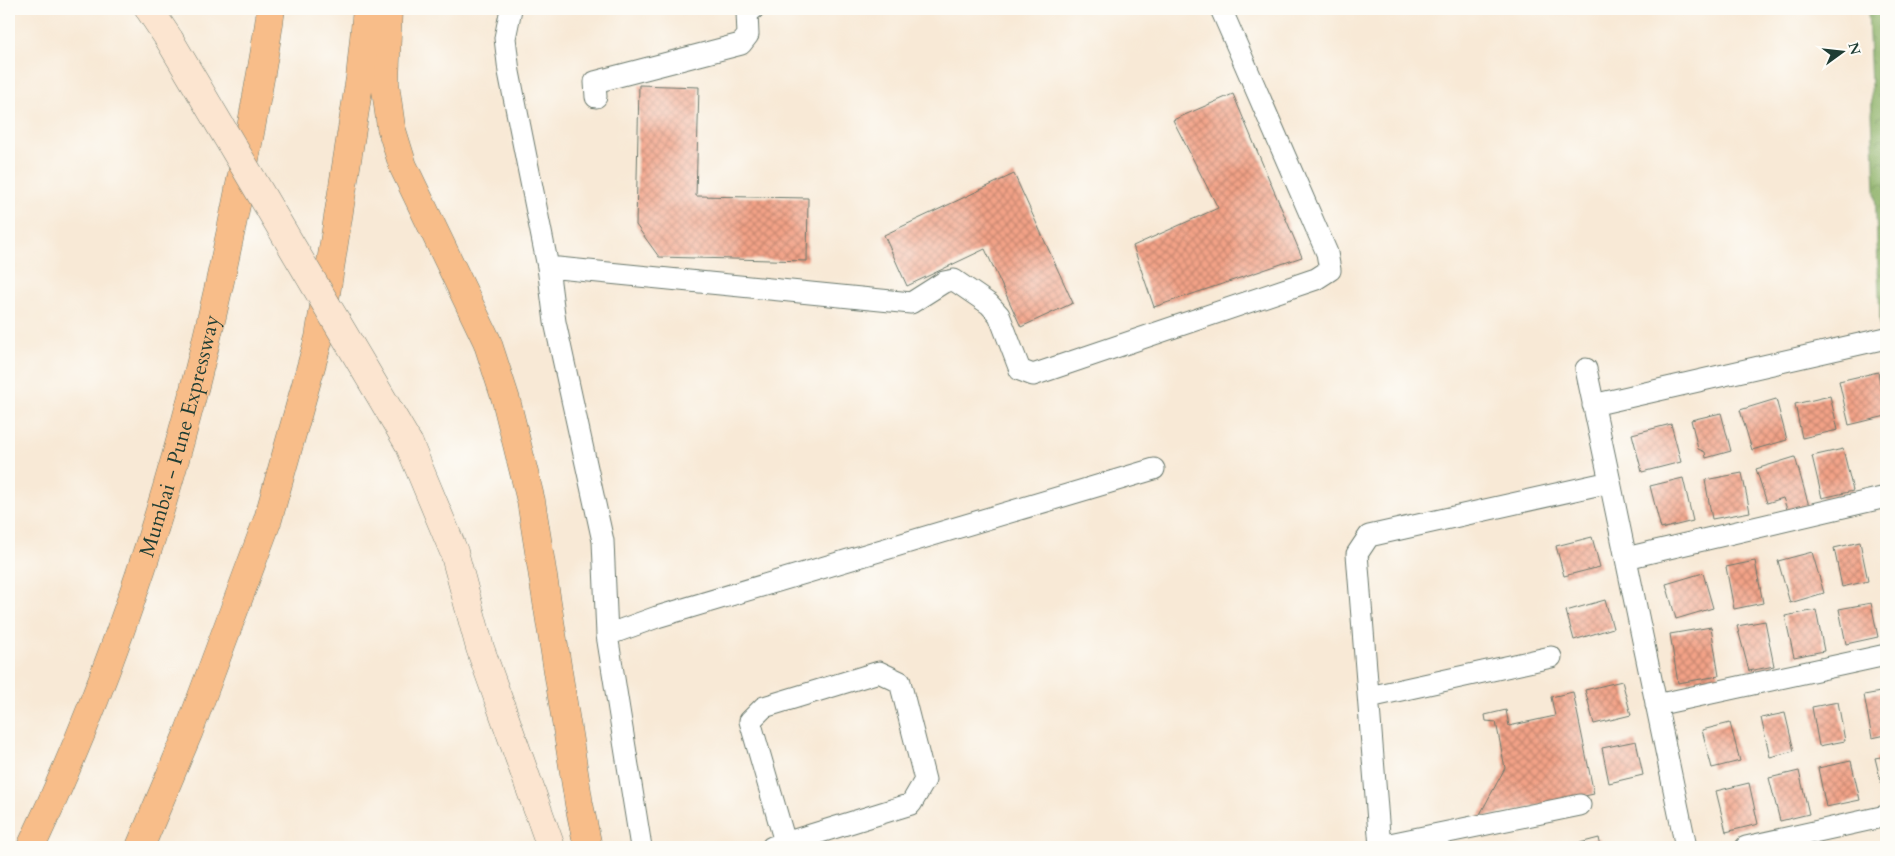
<svg xmlns="http://www.w3.org/2000/svg" width="1895" height="856" font-family="Cardo,serif">
  <defs>
    <pattern id="forest-crowns" width="20" height="18" patternUnits="userSpaceOnUse" patternTransform="scale(1.25)"><rect width="20" height="18" fill="#8aaf63"/><path d="M2 6a3 3 0 1 1 6 0M12 15a3 3 0 1 1 6 0" fill="none" stroke="#709052"/></pattern>
    <pattern id="building-cross-hatch" width="8" height="8" patternUnits="userSpaceOnUse" patternTransform="scale(1.25)"><rect width="8" height="8" fill="#f3a287"/><path d="M0 0l8 8M0 8l8-8" fill="none" stroke="#c4856f"/></pattern>
  </defs>
  <rect width="100%" height="100%" fill="#fdfcf7"/>
  <filter id="ink" filterUnits="userSpaceOnUse"><feTurbulence type="fractalNoise" baseFrequency=".02" numOctaves="2"/><feDisplacementMap in="SourceGraphic" scale="10" xChannelSelector="R" yChannelSelector="G"/><feConvolveMatrix kernelMatrix="1 2 1 2 8 2 1 2 1" color-interpolation-filters="sRGB"/></filter>
  <filter id="wash" filterUnits="userSpaceOnUse"><feTurbulence type="fractalNoise" baseFrequency=".0096" numOctaves="4" result="noise"/><feDisplacementMap in="SourceGraphic" scale="20" xChannelSelector="R" yChannelSelector="G"/><feGaussianBlur stdDeviation="1.12" result="paint"/><feColorMatrix in="noise" values="0 0 0 0 0 0 0 0 0 0 0 0 0 0 0 0 0 1.4 0 .05"/><feComposite in="paint" operator="in"/></filter>
  <g filter="url(#wash)">
    <rect width="100%" height="100%" fill="#f8e9d6"/>
    <path fill="url(#forest-crowns)" stroke="#54764c" d="M 1868,9 L 1886,9 L 1886,477 Z"/>
    <g id="blocks">
      <path fill="url(#building-cross-hatch)" d="M 639,85 L 699,87 L 696,196 L 808,198 L 807,261 L 659,257 L 636,225 Z
        M 1233,94 L 1302,257 L 1154,307 L 1133,246 L 1218,208 L 1173,120 Z
        M 1014,174 L 1073,303 L 1021,327 L 985,249 L 907,286 L 884,235 Z
        M 1878,372 L 1886,416 L 1849,425 L 1839,381 Z
        M 1830,396 L 1838,430 L 1802,438 L 1795,404 Z
        M 1776,399 L 1787,440 L 1752,450 L 1740,410 Z
        M 1721,413 L 1731,451 L 1706,458 L 1705,452 L 1698,449 L 1691,420 Z
        M 1671,424 L 1681,462 L 1642,472 L 1632,434 Z
        M 1843,449 L 1853,491 L 1822,498 L 1812,456 Z
        M 1795,457 L 1809,506 L 1788,512 L 1783,498 L 1767,503 L 1756,469 Z
        M 1742,473 L 1750,512 L 1712,519 L 1705,480 Z
        M 1683,478 L 1693,521 L 1661,529 L 1650,486 Z
        M 1592,537 L 1600,567 L 1564,576 L 1556,546 Z
        M 1860,542 L 1868,581 L 1842,587 L 1834,548 Z
        M 1812,552 L 1824,593 L 1790,603 L 1778,561 Z
        M 1755,561 L 1763,603 L 1734,609 L 1726,567 Z
        M 1703,573 L 1713,608 L 1676,619 L 1666,584 Z
        M 1605,600 L 1613,628 L 1574,640 L 1566,611 Z
        M 1871,603 L 1878,637 L 1846,644 L 1839,609 Z
        M 1816,610 L 1824,651 L 1794,657 L 1785,616 Z
        M 1765,621 L 1774,666 L 1749,671 L 1737,626 Z
        M 1711,627 L 1719,676 L 1678,683 L 1670,634 Z
        M 1622,681 L 1631,715 L 1594,724 L 1585,690 Z
        M 1886,691 L 1886,735 L 1872,738 L 1864,695 Z
        M 1573,692 L 1594,794 L 1478,818 L 1505,768 L 1496,722 L 1486,721 L 1485,715 L 1506,710 L 1509,726 L 1555,716 L 1551,697 Z
        M 1838,702 L 1845,741 L 1819,746 L 1812,707 Z
        M 1785,713 L 1794,751 L 1770,757 L 1761,718 Z
        M 1730,723 L 1740,761 L 1712,768 L 1702,730 Z
        M 1636,741 L 1643,775 L 1609,783 L 1602,748 Z
        M 1886,756 L 1886,789 L 1883,790 L 1875,758 Z
        M 1851,761 L 1860,800 L 1826,807 L 1818,768 Z
        M 1799,771 L 1809,814 L 1780,821 L 1769,778 Z
        M 1749,783 L 1758,824 L 1726,832 L 1716,791 Z
        M 1599,838 L 1601,847 L 1573,847 L 1572,845 Z"/>
    </g>
  </g>
  <g filter="url(#ink)">
    <use href="#blocks" fill-opacity="0" stroke="#6b796d" stroke-width="1"/>
    <g fill="none" stroke-linecap="round" stroke-linejoin="round">
      <defs>
        <path id="minor" d="M 511,9 L 505,38 L 509,72 L 548,267 L 555,322 L 603,541 L 607,635
          M 596,97 L 595,82 L 741,44 L 748,35 L 747,12 L 753,9
          M 548,267 L 911,303 L 944,282 L 954,280 L 989,304 L 999,315 L 1020,370 L 1033,375 L 1316,279 L 1330,270 L 1327,253 L 1221,9
          M 1586,369 L 1610,482
          M 1593,405 L 1886,338
          M 1626,558 L 1886,497
          M 1369,697 L 1551,657
          M 1656,705 L 1886,655
          M 1380,846 L 1580,805
          M 641,847 L 607,635 L 657,617 L 1154,469
          M 772,847 L 911,804 L 925,780 L 900,682 L 879,672 L 764,707 L 750,721 L 785,842
          M 1380,847 L 1357,554 L 1369,536 L 1610,482 L 1686,847
          M 1746,847 L 1886,816"/>
        <path id="secondary" d="M 149,9 L 169,39
          M 409,444 L 454,552 L 480,648 L 551,847"/>
        <g id="motorway">
          <path d="M 388,9 L 385,83 L 391,127 L 403,166 L 487,341 L 506,400 L 531,501 L 579,804 L 588,847"/>
          <path id="s1" d="M 31,847 C 129,641 194,419 238,195 C 250,133 263,71 271,9"/>
          <path d="M 140,847 L 189,731 L 268,519 L 319,338 L 360,78 L 367,9"/>
        </g>
      </defs>
      <use href="#minor" stroke="#6b796d" stroke-width="23"/>
      <use href="#secondary" stroke="#6b796d" stroke-width="29"/>
      <use href="#motorway" stroke="#6b796d" stroke-width="29"/>
      <use href="#minor" stroke="#fff" stroke-width="21"/>
      <use href="#secondary" stroke="#fce5d0" stroke-width="28"/>
      <use href="#motorway" stroke="#f8bd89" stroke-width="28"/>
      <defs>
        <path id="secondary-bridge" d="M 169,39 L 409,444"/>
      </defs>
      <use href="#secondary-bridge" stroke="#6b796d" stroke-width="29" stroke-linecap="butt"/>
      <use href="#secondary-bridge" stroke="#fce5d0" stroke-width="28"/>
    </g>
  </g>
  <g text-anchor="middle" stroke-width="4" stroke-linejoin="round" paint-order="stroke">
    <g font-size="21" fill="#1f3d34" stroke="#fdfcf7">
      <text dy="7" stroke="none"><textPath href="#s1" startOffset="438">Mumbai - Pune Expressway</textPath></text>
    </g>
  </g>
  <rect width="1895" height="856" fill="none" stroke="#fdfcf7" stroke-width="30"/>
  <g transform="translate(1842 52) rotate(75)" stroke="#fdfcf7" stroke-width="4" paint-order="stroke">
  <path d="M0-4L9 19L0 12L-9 19Z" fill="#1f3d34"/>
  <text y="-8" font-size="14" font-weight="bold" text-anchor="middle" fill="#1f3d34">N</text>
  </g>
</svg>
